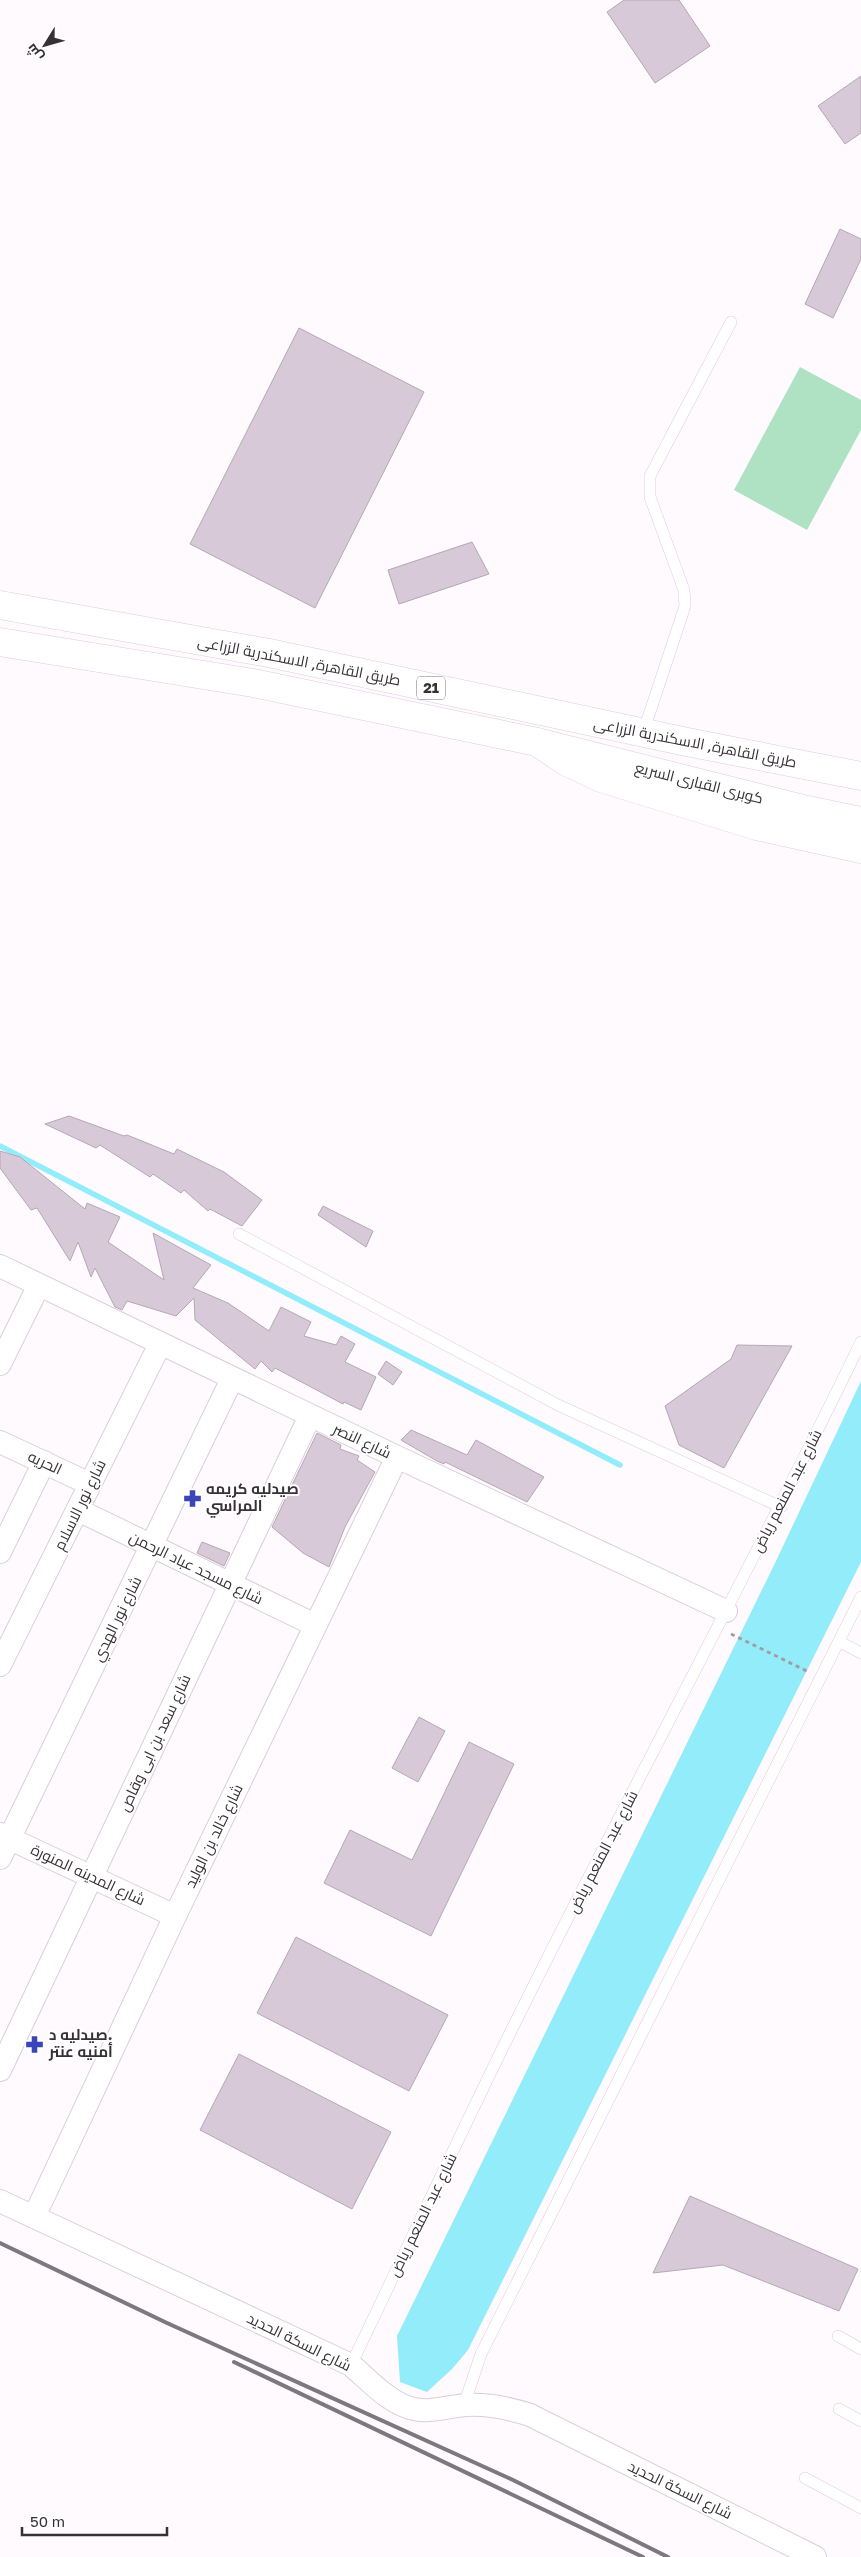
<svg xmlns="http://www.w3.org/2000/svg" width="861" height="2557" font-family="'Golos Text',Cairo,sans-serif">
  <rect width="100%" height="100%" fill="#fefafe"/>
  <path fill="#afe2c2" d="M 800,367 L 861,400 L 861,430 L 807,530 L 734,490 Z"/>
  <path fill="#92ecf9" d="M 861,1381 L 861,1562 L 468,2350 L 452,2369 L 427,2392 L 400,2382 L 397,2336 L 776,1561 Z"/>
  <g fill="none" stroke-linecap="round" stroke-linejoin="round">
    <path stroke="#92ecf9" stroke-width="5.5" d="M 0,1146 L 620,1465"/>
  </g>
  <path fill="#d8c9d8" stroke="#b6a7b6" d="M 624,0 L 679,0 L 710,46 L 655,83 L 607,12 Z
    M 861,76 L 861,133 L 845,144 L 818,106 Z
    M 840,229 L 861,239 L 861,259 L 833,318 L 805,304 Z
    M 299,328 L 424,392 L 315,608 L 190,544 Z
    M 472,542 L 489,574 L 399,604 L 388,570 Z
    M 69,1116 L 124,1136 L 127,1135 L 174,1154 L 177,1149 L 224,1172 L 262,1200 L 242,1226 L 210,1209 L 208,1211 L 184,1190 L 181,1193 L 153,1174 L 150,1177 L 100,1145 L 96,1148 L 45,1124 Z
    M 0,1151 L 20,1157 L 85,1209 L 87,1203 L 120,1217 L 108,1242 L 164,1280 L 153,1233 L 211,1265 L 193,1288 L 228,1303 L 269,1331 L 281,1307 L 311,1322 L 304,1336 L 336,1345 L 341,1336 L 355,1344 L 345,1362 L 376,1377 L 361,1410 L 344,1402 L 343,1404 L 275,1368 L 272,1372 L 261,1361 L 255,1369 L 195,1320 L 194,1298 L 176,1316 L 127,1301 L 122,1310 L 115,1307 L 95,1268 L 91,1277 L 78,1242 L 70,1261 L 37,1208 L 31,1210 L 0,1168 Z
    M 323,1206 L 373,1231 L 366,1247 L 318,1215 Z
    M 737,1345 L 792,1346 L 724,1468 L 679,1445 L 665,1406 L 731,1359 Z
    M 386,1361 L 402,1372 L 393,1385 L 378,1374 Z
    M 411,1430 L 467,1455 L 476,1440 L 544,1477 L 527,1502 L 445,1462 L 444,1464 L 437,1461 L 401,1440 Z
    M 317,1433 L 341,1445 L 340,1449 L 359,1456 L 357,1460 L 375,1472 L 345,1527 L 329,1567 L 303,1553 L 272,1527 Z
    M 202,1542 L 230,1553 L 224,1566 L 197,1553 Z
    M 419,1717 L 445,1731 L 418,1782 L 392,1768 Z
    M 469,1742 L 514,1764 L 431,1936 L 324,1883 L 350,1830 L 412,1860 Z
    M 296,1937 L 448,2015 L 409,2091 L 257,2013 Z
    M 239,2054 L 391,2132 L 352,2209 L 200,2130 Z
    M 690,2196 L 858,2269 L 839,2311 L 723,2265 L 653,2273 Z"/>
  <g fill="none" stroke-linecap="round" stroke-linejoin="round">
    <defs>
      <path id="service" d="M 643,733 L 685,606 L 684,590 L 650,497 L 650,476 L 731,322
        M 239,1234 L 558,1405 L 781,1507
        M 840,1642 L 861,1653
        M 838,2336 L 861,2349
        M 351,2365 C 406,2251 459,2136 515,2023 C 628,1795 750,1571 861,1342
        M 464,2405 L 481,2354 L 861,1597
        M 839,2409 L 861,2421
        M 805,2478 L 861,2508"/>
      <path id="minor" d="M 0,1266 L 397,1457 L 726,1611
        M 0,1364 L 39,1285
        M 0,1442 L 90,1484
        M 78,1510 L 315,1625
        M 0,1552 L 44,1462
        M 0,1665 L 160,1344
        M 0,1834 L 175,1916
        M 0,1858 L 232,1379
        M 0,2070 L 310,1416
        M 0,2201 L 351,2365 C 369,2380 387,2401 410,2408 C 429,2414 447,2406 467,2405 C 489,2404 509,2408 530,2415 L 815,2557
        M 34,2217 L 175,1916 L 397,1457"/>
      <path id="trunk" d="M 0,605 L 269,653 L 687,742 L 861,776
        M 0,642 L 253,683 L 537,742 L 803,809 L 861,821"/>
      <path id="motorway" d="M 537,742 L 567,762 L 601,778 L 757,826 L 861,849"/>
    </defs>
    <use href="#service" stroke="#dccddc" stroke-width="12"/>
    <use href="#minor" stroke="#dccddc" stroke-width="24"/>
    <use href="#trunk" stroke="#dccddc" stroke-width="29"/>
    <use href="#motorway" stroke="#dccddc" stroke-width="29"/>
    <path stroke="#a29da2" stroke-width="3" stroke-dasharray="4 4" stroke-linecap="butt" d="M 731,1634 L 809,1672"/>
    <use href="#service" stroke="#fff" stroke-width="11"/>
    <use href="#minor" stroke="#fff" stroke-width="22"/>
    <use href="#trunk" stroke="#fff" stroke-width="28"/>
    <use href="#motorway" stroke="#fff" stroke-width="28"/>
    <path stroke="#7d787d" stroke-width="4" d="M 0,2243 L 167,2323 L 513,2480 L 668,2557
      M 234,2362 L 643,2557"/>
  </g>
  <defs>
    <symbol id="pharmacy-bare" viewBox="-9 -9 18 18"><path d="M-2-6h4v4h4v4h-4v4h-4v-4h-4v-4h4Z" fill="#3a45b8" stroke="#fff" stroke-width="2.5" paint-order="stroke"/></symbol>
  </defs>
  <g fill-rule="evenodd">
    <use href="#pharmacy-bare" x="180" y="1486" width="25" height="25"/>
    <use href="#pharmacy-bare" x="22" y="2032" width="25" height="25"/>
  </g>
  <g text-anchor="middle" stroke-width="4" stroke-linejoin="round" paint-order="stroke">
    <rect fill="#fff" stroke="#736f73" stroke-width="1" x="417" y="676.5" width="28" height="23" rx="4"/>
    <g font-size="14" font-weight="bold" fill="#373137">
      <text x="431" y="693">21</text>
    </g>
    <g font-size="15" fill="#373137" stroke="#fff">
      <text transform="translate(299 661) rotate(11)" y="5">طريق القاهرة, الاسكندرية الزراعى</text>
      <text transform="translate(695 743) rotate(11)" y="5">طريق القاهرة, الاسكندرية الزراعى</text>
      <text transform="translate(699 783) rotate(14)" y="5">كوبرى القبارى السريع</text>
      <text transform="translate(362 1441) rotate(25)" y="5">شارع النصر</text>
      <text transform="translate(45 1463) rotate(25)" y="5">الحريه</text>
      <text transform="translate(787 1491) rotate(-63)" y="5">شارع عبد المنعم رياض</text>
      <text transform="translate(80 1505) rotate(-64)" y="5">شارع نور الاسلام</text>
      <text transform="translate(196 1568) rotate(26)" y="5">شارع مسجد عباد الرحمن</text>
      <text transform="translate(117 1619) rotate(-64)" y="5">شارع نور الهدي</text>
      <text transform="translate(155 1743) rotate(-65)" y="5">شارع سعد بن ابى وقاص</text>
      <text transform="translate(214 1836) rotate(-64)" y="5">شارع خالد بن الوليد</text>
      <text transform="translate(603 1852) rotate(-63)" y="5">شارع عبد المنعم رياض</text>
      <text transform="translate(88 1875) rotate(25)" y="5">شارع المدينه المنورة</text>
      <text transform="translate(423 2215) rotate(-64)" y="5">شارع عبد المنعم رياض</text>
      <text transform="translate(299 2342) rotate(26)" y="5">شارع السكة الحديد</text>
      <text transform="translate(680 2490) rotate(26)" y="5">شارع السكة الحديد</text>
    </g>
    <g font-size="15" font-weight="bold" fill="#373137" stroke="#fff" text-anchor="start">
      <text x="206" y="1494">صيدليه كريمه<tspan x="206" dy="17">المراسي</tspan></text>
      <text x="49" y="2040">صيدليه د.<tspan x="49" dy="17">أمنيه عنتر</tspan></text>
    </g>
  </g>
  <g transform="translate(45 45) rotate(233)" stroke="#ffffff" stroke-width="4" paint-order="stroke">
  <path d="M0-4L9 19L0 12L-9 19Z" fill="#373137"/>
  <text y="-8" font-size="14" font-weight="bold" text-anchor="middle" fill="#373137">ش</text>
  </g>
  <path d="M22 2527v8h145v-8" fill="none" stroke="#373137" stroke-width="2.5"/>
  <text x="30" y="2527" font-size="15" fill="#373137" stroke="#ffffff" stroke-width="4" paint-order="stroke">50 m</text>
</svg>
